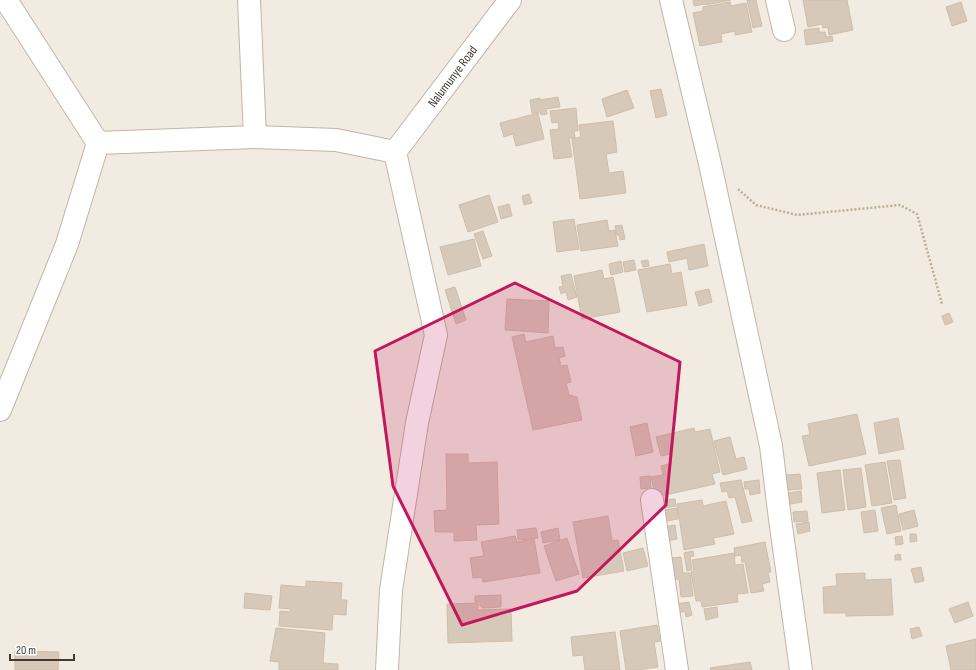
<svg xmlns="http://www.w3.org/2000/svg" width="976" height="670" font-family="'Sofia Sans Condensed',sans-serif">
  <rect width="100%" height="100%" fill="#f2ebe1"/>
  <path fill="#d7c9b9" stroke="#cfbdaa" d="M 693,0 L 731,0 L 705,5 L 705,4 L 694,6 Z
    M 747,0 L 756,0 L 762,26 L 753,28 Z
    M 803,0 L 847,0 L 853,30 L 829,35 L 828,27 L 823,28 L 822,24 L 808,27 Z
    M 730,2 L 731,6 L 746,3 L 752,32 L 735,35 L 735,31 L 721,34 L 722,42 L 700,46 L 693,13 L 703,11 L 703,7 Z
    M 961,2 L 967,21 L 952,26 L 946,7 Z
    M 819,28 L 819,32 L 825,32 L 826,37 L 832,36 L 833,41 L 806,45 L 804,30 Z
    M 661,89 L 667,115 L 656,118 L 650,91 Z
    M 627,90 L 634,108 L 607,117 L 602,99 Z
    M 558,97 L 560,107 L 546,109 L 547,114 L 541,115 L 540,112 L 532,113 L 530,100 L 540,98 L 540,100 Z
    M 576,108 L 578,131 L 574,131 L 575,138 L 569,138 L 572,157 L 554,159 L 550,130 L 559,129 L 558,122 L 552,123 L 550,111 Z
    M 538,113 L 544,139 L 516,146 L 513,134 L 504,137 L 500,123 Z
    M 613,121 L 617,152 L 606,154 L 609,173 L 623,171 L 626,193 L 580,199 L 572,139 L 581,137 L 579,125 Z
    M 529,194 L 532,203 L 524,205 L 522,196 Z
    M 489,195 L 498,222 L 468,232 L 459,205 Z
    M 509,204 L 512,216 L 501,219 L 498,207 Z
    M 574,219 L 579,249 L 557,252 L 553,222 Z
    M 607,220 L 609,231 L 615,230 L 618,246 L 581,251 L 577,225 Z
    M 622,225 L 625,239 L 620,240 L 619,235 L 617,235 L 615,226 Z
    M 483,231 L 492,256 L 483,259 L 474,234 Z
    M 474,239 L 481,266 L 448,275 L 440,247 Z
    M 704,244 L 708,266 L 689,270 L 687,258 L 669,262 L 667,252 Z
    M 634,260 L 636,270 L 625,272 L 623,262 Z
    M 648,260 L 649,266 L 643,267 L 641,261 Z
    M 621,261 L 623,272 L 611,275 L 609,264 Z
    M 670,264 L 672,274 L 681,272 L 687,305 L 647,312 L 638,270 Z
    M 602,270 L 604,279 L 613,277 L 620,312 L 582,319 L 574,276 Z
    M 571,274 L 577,297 L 568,300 L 566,292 L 561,294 L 559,287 L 563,286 L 561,276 Z
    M 455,287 L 466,320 L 456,324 L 445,290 Z
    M 709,289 L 712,302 L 699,306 L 695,292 Z
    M 507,299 L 549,301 L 548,333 L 505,330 Z
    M 949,313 L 953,322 L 945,325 L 942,316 Z
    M 524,334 L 526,342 L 553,336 L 555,348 L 563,347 L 565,356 L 559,358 L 561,366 L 567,365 L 571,382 L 566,383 L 569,395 L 577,397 L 582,420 L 533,430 L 512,337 Z
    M 857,414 L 866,454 L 809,466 L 802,436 L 810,435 L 808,424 Z
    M 898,418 L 904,449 L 879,454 L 874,423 Z
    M 647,423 L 653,452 L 636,456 L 630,427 Z
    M 694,428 L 695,432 L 710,429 L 720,472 L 712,474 L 715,484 L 656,497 L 651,477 L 663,475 L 661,466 L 672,463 L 670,454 L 661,456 L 656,437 Z
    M 730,437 L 736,459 L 744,457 L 747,469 L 723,475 L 714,441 Z
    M 446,454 L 468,454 L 468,463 L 497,462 L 499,524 L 476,525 L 477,540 L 454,541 L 454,532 L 435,532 L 434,511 L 447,510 Z
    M 900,460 L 906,498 L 894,500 L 887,461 Z
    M 885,462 L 892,503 L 872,506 L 865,465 Z
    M 861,468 L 866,507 L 848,510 L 843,470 Z
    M 840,470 L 845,510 L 822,513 L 817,473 Z
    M 800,474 L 802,489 L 788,490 L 786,475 Z
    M 650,476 L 651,488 L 641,489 L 640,477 Z
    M 741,480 L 752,521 L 742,523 L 735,497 L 729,498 L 727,491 L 722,492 L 720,483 Z
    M 759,480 L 760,493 L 750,495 L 749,489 L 745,489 L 744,482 Z
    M 801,491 L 802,502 L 790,504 L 788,493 Z
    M 675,499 L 676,506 L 664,508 L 663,500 Z
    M 702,500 L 703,506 L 726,501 L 734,534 L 713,538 L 715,544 L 684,550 L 677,504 Z
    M 896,505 L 901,531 L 887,534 L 881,508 Z
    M 677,508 L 678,519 L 666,521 L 665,510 Z
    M 875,510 L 878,531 L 864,533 L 861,512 Z
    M 914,510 L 918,526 L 903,530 L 899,514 Z
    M 807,511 L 808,521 L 794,522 L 793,512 Z
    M 608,516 L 612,541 L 618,540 L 624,571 L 583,578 L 573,522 Z
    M 809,522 L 810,531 L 798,534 L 796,524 Z
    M 675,525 L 677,539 L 666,541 L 664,527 Z
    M 536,528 L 538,538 L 518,540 L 517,530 Z
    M 558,528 L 560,540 L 543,543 L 541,532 Z
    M 910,534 L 916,534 L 917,541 L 910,542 Z
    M 515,536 L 517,542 L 534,539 L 540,573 L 483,582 L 482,577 L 473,578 L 470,558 L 484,556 L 481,542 Z
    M 902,536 L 903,544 L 896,545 L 895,537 Z
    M 567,538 L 579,574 L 556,581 L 544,546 Z
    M 765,542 L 771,572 L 768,572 L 770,582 L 762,584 L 764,591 L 751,593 L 745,562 L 742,562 L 741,555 L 735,556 L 734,548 Z
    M 643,548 L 648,566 L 627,571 L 623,553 Z
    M 693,551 L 694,556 L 690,557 L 692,570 L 687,571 L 684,553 Z
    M 734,553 L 735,565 L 743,564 L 748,593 L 737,594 L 738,602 L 702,607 L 701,601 L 696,601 L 691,572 L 694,571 L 692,560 Z
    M 900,554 L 901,560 L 895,560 L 895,555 Z
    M 681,557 L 683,573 L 690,573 L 693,596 L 681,597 L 679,579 L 674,580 L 671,558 Z
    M 921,567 L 924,581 L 915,583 L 911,569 Z
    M 865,573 L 865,580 L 891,579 L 893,615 L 846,616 L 846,613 L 824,613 L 823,587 L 837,586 L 836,574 Z
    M 306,581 L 342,583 L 341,600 L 347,600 L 346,615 L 333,614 L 332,630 L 279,626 L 280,611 L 290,612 L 291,609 L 279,608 L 281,585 L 306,587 Z
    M 245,593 L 272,596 L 270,610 L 244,608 Z
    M 501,595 L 501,607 L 482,608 L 482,606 L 480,606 L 480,602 L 475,602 L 475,596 Z
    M 689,602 L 692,615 L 686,617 L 685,611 L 679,613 L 677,604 Z
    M 968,602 L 973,616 L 955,623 L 949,609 Z
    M 478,603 L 478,610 L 511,609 L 512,641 L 448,643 L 447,604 Z
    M 717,607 L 718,617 L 706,620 L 704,609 Z
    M 657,625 L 660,641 L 654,642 L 658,667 L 637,670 L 626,670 L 620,631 Z
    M 919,627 L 922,636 L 912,639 L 910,629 Z
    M 276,628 L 325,633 L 323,663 L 338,664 L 338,670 L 279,670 L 279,662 L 270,661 Z
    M 615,632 L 620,670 L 585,670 L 583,655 L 573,656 L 571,637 Z
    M 976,639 L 976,670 L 951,670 L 946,646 Z
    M 15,651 L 59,652 L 58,670 L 15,670 Z
    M 750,662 L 752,670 L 711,670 L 710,668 Z"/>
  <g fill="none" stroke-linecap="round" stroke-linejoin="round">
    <defs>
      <path id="minor" d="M 249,0 L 255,137
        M 671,0 L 710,164 L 771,446 L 780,519 L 801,670
        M 777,0 L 784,30
        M 0,410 L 67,244 L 98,143
        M 652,500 L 677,670
        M 387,670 L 391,590 L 417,423 L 436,335 L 395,152"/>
      <path id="tertiary" d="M 6,0 L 98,143 L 255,137 L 336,140 L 395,152 L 510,0"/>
    </defs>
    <use href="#minor" stroke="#c0b5a7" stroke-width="24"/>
    <use href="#tertiary" stroke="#c0b5a7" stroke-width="24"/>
    <path stroke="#c0ad95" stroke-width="2.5" stroke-dasharray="2 2" stroke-linecap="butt" d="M 738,189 L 756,205 L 797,215 L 900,205 L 917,214 L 942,304"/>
    <use href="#minor" stroke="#fff" stroke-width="22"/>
    <use href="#tertiary" stroke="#fff" stroke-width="22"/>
  </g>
  <path fill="#c2185b" fill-opacity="0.2" stroke="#c2185b" stroke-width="3" stroke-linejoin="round" d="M 515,283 L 680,362 L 666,505 L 577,591 L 462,625 L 393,486 L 375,351 Z"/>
  <g text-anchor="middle" stroke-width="3" stroke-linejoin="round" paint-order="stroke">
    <g font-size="13" fill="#433b32" stroke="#fff">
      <text transform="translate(452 76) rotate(-53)" y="5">Nalumunye Road</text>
    </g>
  </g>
  <path d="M10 654v6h64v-6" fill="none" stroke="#433b32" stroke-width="2"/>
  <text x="16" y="654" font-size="12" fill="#433b32" stroke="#ffffff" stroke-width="3" paint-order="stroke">20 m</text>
</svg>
